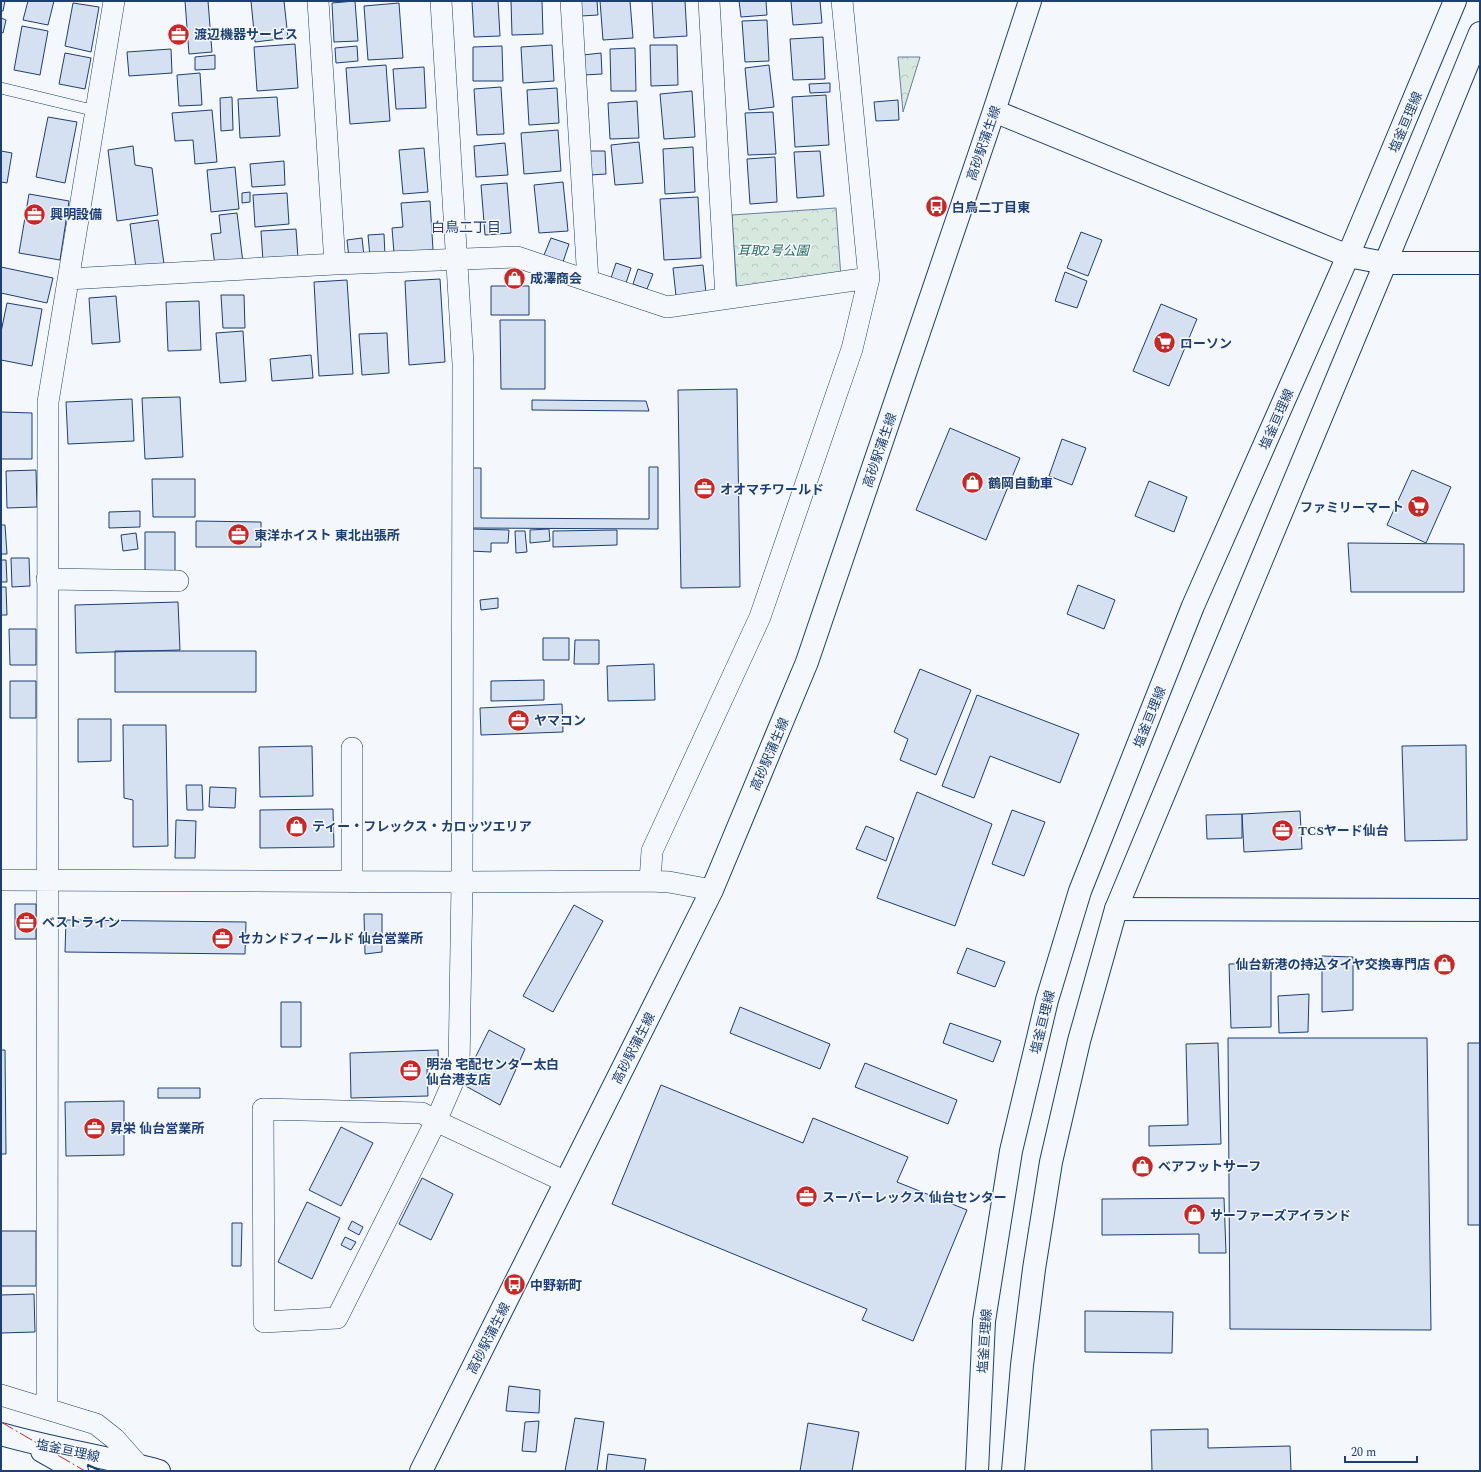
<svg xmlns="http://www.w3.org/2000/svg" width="1481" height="1472" font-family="Spectral,'Noto Sans JP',serif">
  <defs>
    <pattern id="park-crowns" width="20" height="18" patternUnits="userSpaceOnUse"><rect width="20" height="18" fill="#d7e8df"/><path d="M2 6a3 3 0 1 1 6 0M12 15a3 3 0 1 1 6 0" fill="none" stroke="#b8c8c3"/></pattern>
  </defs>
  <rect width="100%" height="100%" fill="#f4f7fb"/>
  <path fill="url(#park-crowns)" stroke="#687fa3" d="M 898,57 L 920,57 L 903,112 Z
    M 836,208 L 841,278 L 737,293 L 732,215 Z"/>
  <path fill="#d5e0f0" stroke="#1d3f73" d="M 1,1 L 5,1 L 3,11 L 1,11 Z
    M 28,1 L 54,1 L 48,25 L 23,20 Z
    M 185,1 L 208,1 L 212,52 L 189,54 Z
    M 251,1 L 284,1 L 288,38 L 255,42 Z
    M 355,1 L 358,41 L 334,42 L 332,3 Z
    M 472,1 L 498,1 L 500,36 L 474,37 Z
    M 511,1 L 542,1 L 543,34 L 512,35 Z
    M 580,1 L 597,1 L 598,15 L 581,16 Z
    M 600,1 L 630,1 L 633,38 L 603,40 Z
    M 652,1 L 685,1 L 687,36 L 654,38 Z
    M 739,1 L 766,1 L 767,15 L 741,17 Z
    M 791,1 L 820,1 L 822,23 L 793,25 Z
    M 73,3 L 99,7 L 91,52 L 65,46 Z
    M 399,3 L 403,58 L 368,60 L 364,6 Z
    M 1,18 L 6,20 L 3,33 L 1,32 Z
    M 767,20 L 769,61 L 745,62 L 742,21 Z
    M 22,26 L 48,31 L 40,75 L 14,70 Z
    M 823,37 L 825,79 L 793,80 L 790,39 Z
    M 295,44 L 298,88 L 257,91 L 254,47 Z
    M 552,45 L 554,81 L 523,83 L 521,47 Z
    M 650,45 L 677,45 L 678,85 L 651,86 Z
    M 357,46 L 358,61 L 336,63 L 335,48 Z
    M 502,46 L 503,81 L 473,81 L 473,47 Z
    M 635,48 L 636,91 L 611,91 L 610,49 Z
    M 171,49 L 172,73 L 129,76 L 127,52 Z
    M 65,53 L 91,58 L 85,89 L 59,84 Z
    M 601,53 L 602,74 L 584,75 L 583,55 Z
    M 215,55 L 215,69 L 195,70 L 195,57 Z
    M 386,65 L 390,121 L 350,124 L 346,68 Z
    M 769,65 L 774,107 L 749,110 L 745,68 Z
    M 424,67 L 426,108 L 396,109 L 393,69 Z
    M 200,73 L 202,105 L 179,106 L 177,75 Z
    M 830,83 L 830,92 L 810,93 L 809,84 Z
    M 501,87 L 504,134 L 477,135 L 474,89 Z
    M 557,88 L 559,123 L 529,125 L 527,90 Z
    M 692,91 L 695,137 L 664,139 L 660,94 Z
    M 826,95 L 829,145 L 795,147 L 792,97 Z
    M 232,97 L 233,130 L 221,131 L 220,98 Z
    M 277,97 L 280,136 L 240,138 L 238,99 Z
    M 898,100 L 899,120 L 876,121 L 874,102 Z
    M 637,101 L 639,138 L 610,139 L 608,103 Z
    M 212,110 L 217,162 L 195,164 L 193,140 L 175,141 L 172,113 Z
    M 773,112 L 776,154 L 748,155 L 745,113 Z
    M 48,117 L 77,122 L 65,183 L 36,177 Z
    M 558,130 L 561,171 L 524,174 L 521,133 Z
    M 639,142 L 643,183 L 615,185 L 611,145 Z
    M 505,143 L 508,175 L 476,177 L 474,146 Z
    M 133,146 L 135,165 L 152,168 L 158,215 L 117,221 L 108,150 Z
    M 693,147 L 695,192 L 665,194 L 663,149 Z
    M 424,148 L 428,192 L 403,194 L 399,150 Z
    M 1,151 L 12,153 L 7,183 L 1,182 Z
    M 589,151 L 605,151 L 606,174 L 590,175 Z
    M 820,151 L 824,196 L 797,198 L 794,152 Z
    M 775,157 L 777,202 L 750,204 L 747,159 Z
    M 284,161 L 285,185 L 252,187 L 250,164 Z
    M 235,167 L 239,209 L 211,212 L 207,170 Z
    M 563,182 L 568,231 L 539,233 L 534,185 Z
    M 507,183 L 511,233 L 485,235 L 481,185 Z
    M 250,192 L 250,202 L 242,203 L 242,193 Z
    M 287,193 L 289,224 L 255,227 L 253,195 Z
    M 29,194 L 69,201 L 60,260 L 19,253 Z
    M 698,197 L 701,258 L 664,260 L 660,199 Z
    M 430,201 L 433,250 L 394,253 L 392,228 L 403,227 L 401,203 Z
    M 237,213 L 243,263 L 215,266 L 211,234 L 221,233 L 219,215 Z
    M 158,220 L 164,264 L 136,268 L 130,224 Z
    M 296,229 L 298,258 L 263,261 L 261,231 Z
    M 1081,232 L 1102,240 L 1088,276 L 1067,268 Z
    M 384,234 L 385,256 L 370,257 L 368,235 Z
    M 362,238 L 364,256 L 349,258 L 347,240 Z
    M 551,238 L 569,244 L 563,262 L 544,255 Z
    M 616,263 L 631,268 L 626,283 L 611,278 Z
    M 703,265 L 706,293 L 676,296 L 673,268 Z
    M 1,267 L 53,278 L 47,303 L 1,293 Z
    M 638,269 L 653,274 L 647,289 L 633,284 Z
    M 1065,272 L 1087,281 L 1077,308 L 1055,301 Z
    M 440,279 L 445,362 L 409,365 L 405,281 Z
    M 347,280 L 353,374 L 319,376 L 314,282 Z
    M 491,286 L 529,286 L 529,315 L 491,315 Z
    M 221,295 L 244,295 L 245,328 L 223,328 Z
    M 116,296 L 120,342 L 92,344 L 89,298 Z
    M 199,301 L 201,350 L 168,351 L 166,302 Z
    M 7,303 L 42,309 L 32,366 L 1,360 L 1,332 Z
    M 1161,304 L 1197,319 L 1169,386 L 1133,371 Z
    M 500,320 L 545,320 L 545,389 L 501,389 Z
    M 243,331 L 246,381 L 220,383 L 216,333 Z
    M 387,333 L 389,373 L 362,375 L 359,334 Z
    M 311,355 L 313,378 L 272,381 L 270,359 Z
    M 737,389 L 740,587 L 681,588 L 678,390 Z
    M 180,397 L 183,457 L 145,459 L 142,398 Z
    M 132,399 L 134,441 L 68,444 L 66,402 Z
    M 532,400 L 646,401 L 649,411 L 532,410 Z
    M 1,412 L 32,413 L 32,459 L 1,459 Z
    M 950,428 L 1020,458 L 986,540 L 916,510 Z
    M 1062,439 L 1086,448 L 1072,485 L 1049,476 Z
    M 649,467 L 658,467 L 658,529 L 471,528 L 471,468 L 481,468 L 481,518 L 649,519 Z
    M 36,470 L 37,507 L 7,508 L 6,471 Z
    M 1412,470 L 1451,487 L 1426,543 L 1387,525 Z
    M 152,479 L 195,479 L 195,517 L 153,517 Z
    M 1149,481 L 1187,497 L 1174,532 L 1135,516 Z
    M 140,511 L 140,527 L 109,528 L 109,512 Z
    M 196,521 L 261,522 L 261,547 L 196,547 Z
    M 1,525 L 5,525 L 7,554 L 1,554 Z
    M 471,529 L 509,530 L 508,543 L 491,543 L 491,552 L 470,551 Z
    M 549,529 L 550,541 L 530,543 L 530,530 Z
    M 617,530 L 617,545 L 553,547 L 553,531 Z
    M 515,531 L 525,531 L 527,552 L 516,553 Z
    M 145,532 L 175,532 L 175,574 L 145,574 Z
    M 136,533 L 138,549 L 123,551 L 121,535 Z
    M 1348,543 L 1464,544 L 1464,592 L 1351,592 Z
    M 11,558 L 29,558 L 30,586 L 12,587 Z
    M 1,560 L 6,560 L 7,582 L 1,582 Z
    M 1078,585 L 1115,600 L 1104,629 L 1067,614 Z
    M 1,587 L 6,587 L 7,615 L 1,615 Z
    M 498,598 L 498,608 L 481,610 L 480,600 Z
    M 178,602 L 180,650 L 76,653 L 75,605 Z
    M 9,629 L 36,629 L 36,665 L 10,665 Z
    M 543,638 L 569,638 L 569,660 L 543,660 Z
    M 575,640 L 599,640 L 599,664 L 574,664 Z
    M 115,651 L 256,651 L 256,692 L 115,692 Z
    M 654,664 L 655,700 L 608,701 L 607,666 Z
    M 920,669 L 971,690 L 936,775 L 900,760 L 908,739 L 894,732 Z
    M 544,680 L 544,700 L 491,701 L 491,681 Z
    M 10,681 L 36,681 L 36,718 L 10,718 Z
    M 977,695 L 1079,734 L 1060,783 L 990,756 L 974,798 L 942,786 Z
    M 562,704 L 563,732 L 481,735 L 480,708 Z
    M 78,719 L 111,719 L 111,761 L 78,762 Z
    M 123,725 L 166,725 L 168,846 L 133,847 L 133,800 L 124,798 Z
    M 1466,745 L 1467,840 L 1405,841 L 1402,746 Z
    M 312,746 L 313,796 L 260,797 L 259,747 Z
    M 186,785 L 202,785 L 203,810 L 187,810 Z
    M 210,787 L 236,788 L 235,808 L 209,807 Z
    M 917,792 L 992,824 L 955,926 L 877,898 Z
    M 333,809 L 334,847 L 260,848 L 260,810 Z
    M 1012,810 L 1045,822 L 1024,876 L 992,864 Z
    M 1300,811 L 1302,849 L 1244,852 L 1242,814 Z
    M 1242,814 L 1242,838 L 1207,839 L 1206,815 Z
    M 176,820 L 196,821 L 195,858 L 175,858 Z
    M 866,826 L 894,838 L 886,861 L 856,849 Z
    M 15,904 L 36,904 L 36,939 L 15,939 Z
    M 574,905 L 603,921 L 553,1012 L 523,996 Z
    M 364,914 L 382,914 L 382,952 L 365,954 Z
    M 66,920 L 246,922 L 245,954 L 65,952 Z
    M 967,948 L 1005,962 L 995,987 L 957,973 Z
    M 1322,956 L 1353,957 L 1353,1010 L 1322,1012 Z
    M 1271,963 L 1271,1027 L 1231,1028 L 1229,964 Z
    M 1309,994 L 1308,1032 L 1279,1033 L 1278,996 Z
    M 281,1002 L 301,1002 L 301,1047 L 281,1047 Z
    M 740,1007 L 830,1044 L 820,1069 L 730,1033 Z
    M 950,1023 L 1001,1041 L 993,1062 L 943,1043 Z
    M 489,1030 L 525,1049 L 500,1105 L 462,1084 Z
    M 1228,1038 L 1427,1038 L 1431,1330 L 1230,1329 Z
    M 1218,1043 L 1221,1144 L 1149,1146 L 1149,1126 L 1188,1125 L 1186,1044 Z
    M 1468,1043 L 1480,1043 L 1480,1225 L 1468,1225 Z
    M 1,1050 L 5,1050 L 6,1154 L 1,1154 Z
    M 438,1050 L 439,1069 L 427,1069 L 428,1096 L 351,1098 L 350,1053 Z
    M 865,1063 L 957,1100 L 948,1124 L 855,1087 Z
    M 661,1085 L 803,1143 L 813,1118 L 908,1157 L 897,1182 L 967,1210 L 913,1341 L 862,1320 L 867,1309 L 612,1204 Z
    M 158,1088 L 200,1088 L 200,1098 L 158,1098 Z
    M 124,1101 L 124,1155 L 66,1156 L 65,1102 Z
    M 341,1127 L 373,1143 L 341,1206 L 309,1190 Z
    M 422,1178 L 453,1194 L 431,1240 L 399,1224 Z
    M 1224,1198 L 1226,1253 L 1199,1253 L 1199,1234 L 1102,1235 L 1102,1199 Z
    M 307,1202 L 340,1218 L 312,1279 L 278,1262 Z
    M 352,1221 L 363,1227 L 359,1235 L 348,1229 Z
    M 232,1223 L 242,1223 L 241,1266 L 232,1266 Z
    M 1,1231 L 36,1231 L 36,1286 L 1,1286 Z
    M 345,1237 L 356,1242 L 351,1250 L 341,1245 Z
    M 34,1294 L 35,1332 L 1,1333 L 1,1295 Z
    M 1085,1311 L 1173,1312 L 1172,1353 L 1085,1352 Z
    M 509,1386 L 540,1390 L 539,1413 L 506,1411 Z
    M 575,1418 L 604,1422 L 597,1471 L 565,1471 Z
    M 539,1421 L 536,1452 L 522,1451 L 525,1422 Z
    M 808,1423 L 859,1432 L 852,1471 L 800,1471 Z
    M 1208,1429 L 1208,1448 L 1290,1446 L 1291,1471 L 1152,1471 L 1151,1430 Z
    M 608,1454 L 646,1459 L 644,1471 L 606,1471 Z"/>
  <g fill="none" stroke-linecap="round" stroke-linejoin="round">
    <defs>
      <path id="service" d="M 1,88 L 96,111"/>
      <path id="minor" d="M 318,1 L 335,264
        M 441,1 L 463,364 L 462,882 L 459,1068 L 436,1121 L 337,1318 L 264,1322 L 263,1109 L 422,1113 L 436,1121 L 566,1182
        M 571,1 L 588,281
        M 709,1 L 726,298
        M 68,279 L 335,264 L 517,257 L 667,307 L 869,278
        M 47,579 L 178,581
        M 1,880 L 462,882 L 650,881 L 669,882 L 712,890
        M 650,881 L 652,851 L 760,617 L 852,349 L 869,278 L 842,1
        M 352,882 L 352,748
        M 1,1395 L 96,1424 L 115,1439 L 138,1465
        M 47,1409 L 48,402 L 114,1"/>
      <path id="tertiary" d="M 994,111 L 1348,256 L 1385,263 L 1480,263
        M 1116,909 L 1480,910
        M 421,1471 L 712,890 L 807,662 L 994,111 L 1030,1"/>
      <path id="primary" d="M 1,1434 C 53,1449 107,1457 159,1471
        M 42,1451 L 77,1471
        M 977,1471 L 984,1321 L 1011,1151 L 1047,1000 L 1080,891 L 1193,606 L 1348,256 L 1455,1
        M 1013,1471 L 1022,1365 L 1034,1269 L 1051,1162 L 1079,1041 L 1116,909 L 1417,187 L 1480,33"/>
    </defs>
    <use href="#service" stroke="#1d3f73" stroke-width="12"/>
    <use href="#minor" stroke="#1d3f73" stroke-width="22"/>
    <use href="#tertiary" stroke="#1d3f73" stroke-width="24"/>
    <use href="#primary" stroke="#1d3f73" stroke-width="24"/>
    <use href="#service" stroke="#f4f7fb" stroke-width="11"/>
    <use href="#minor" stroke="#f4f7fb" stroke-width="21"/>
    <use href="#tertiary" stroke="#f4f7fb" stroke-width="22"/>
    <use href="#primary" stroke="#f4f7fb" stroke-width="22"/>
    <path stroke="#1d3f73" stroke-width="2" d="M 88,1465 L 101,1471"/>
    <path stroke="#c62828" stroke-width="1" stroke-dasharray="14 3 2 3" stroke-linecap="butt" d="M 1,1422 L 85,1471"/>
  </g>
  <defs>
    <symbol id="office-disc" viewBox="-11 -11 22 22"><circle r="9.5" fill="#c62828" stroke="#f4f7fb"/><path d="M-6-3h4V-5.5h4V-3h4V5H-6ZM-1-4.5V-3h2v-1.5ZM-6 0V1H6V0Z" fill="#fff"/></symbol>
    <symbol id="bus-disc" viewBox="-11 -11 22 22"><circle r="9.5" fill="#c62828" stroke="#f4f7fb"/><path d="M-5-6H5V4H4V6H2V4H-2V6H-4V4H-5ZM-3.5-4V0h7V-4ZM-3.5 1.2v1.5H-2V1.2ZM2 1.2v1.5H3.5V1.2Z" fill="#fff"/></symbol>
    <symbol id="shop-disc" viewBox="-11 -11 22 22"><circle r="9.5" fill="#c62828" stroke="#f4f7fb"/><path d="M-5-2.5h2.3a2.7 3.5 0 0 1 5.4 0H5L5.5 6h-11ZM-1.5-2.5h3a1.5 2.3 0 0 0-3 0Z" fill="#fff"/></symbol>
    <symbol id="supermarket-disc" viewBox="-11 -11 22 22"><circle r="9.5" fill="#c62828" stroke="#f4f7fb"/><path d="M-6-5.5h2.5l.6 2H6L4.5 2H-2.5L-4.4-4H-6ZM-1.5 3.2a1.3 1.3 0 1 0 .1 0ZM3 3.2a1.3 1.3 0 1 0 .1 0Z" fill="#fff"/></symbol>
  </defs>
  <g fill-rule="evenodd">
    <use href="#office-disc" x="166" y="22" width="25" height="25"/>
    <use href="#bus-disc" x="924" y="194" width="25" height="25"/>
    <use href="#office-disc" x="22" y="202" width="25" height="25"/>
    <use href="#shop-disc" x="502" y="266" width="25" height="25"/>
    <use href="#supermarket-disc" x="1152" y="330" width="25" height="25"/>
    <use href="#shop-disc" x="960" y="470" width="25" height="25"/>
    <use href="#office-disc" x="692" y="476" width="25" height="25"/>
    <use href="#supermarket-disc" x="1406" y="494" width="25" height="25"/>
    <use href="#office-disc" x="226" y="522" width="25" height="25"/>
    <use href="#office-disc" x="506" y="708" width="25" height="25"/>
    <use href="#shop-disc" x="284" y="814" width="25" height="25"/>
    <use href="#office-disc" x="1270" y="818" width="25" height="25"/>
    <use href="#office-disc" x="14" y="910" width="25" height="25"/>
    <use href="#office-disc" x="210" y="926" width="25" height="25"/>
    <use href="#shop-disc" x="1432" y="952" width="25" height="25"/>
    <use href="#office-disc" x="398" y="1058" width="25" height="25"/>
    <use href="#office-disc" x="82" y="1116" width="25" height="25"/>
    <use href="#shop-disc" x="1130" y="1154" width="25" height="25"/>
    <use href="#office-disc" x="794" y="1184" width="25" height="25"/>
    <use href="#shop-disc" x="1182" y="1202" width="25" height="25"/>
    <use href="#bus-disc" x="502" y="1272" width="25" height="25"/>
  </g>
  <g text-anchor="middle" stroke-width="3" stroke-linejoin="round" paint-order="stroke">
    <g font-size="13" font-weight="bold" fill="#1d3f73" stroke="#f4f7fb" text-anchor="start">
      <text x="194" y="39">渡辺機器サービス</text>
      <text x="952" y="212">白鳥二丁目東</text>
      <text x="50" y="219">興明設備</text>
      <text x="530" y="283">成澤商会</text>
      <text x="1180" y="348">ローソン</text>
      <text x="988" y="488">鶴岡自動車</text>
      <text x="720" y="494">オオマチワールド</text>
      <text x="1404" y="512" text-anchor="end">ファミリーマート</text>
      <text x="254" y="540">東洋ホイスト 東北出張所</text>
      <text x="534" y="725">ヤマコン</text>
      <text x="312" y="831">ティー・フレックス・カロッツエリア</text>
      <text x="1298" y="835">TCSヤード仙台</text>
      <text x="42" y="927">ベストライン</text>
      <text x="238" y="943">セカンドフィールド 仙台営業所</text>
      <text x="1430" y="969" text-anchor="end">仙台新港の持込タイヤ交換専門店</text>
      <text x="426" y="1069">明治 宅配センター太白<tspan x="426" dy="15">仙台港支店</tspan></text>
      <text x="110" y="1133">昇栄 仙台営業所</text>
      <text x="1158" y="1171">ベアフットサーフ</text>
      <text x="822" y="1202">スーパーレックス 仙台センター</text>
      <text x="1210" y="1220">サーファーズアイランド</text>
      <text x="530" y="1290">中野新町</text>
    </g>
    <g font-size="13" fill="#1d3f73" stroke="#f4f7fb">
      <text transform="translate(1405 122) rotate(-67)" y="5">塩釜亘理線</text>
      <text transform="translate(983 143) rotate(-71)" y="5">高砂駅蒲生線</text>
      <text transform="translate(1276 419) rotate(-66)" y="5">塩釜亘理線</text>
      <text transform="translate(879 450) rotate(-71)" y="5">高砂駅蒲生線</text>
      <text transform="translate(1149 717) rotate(-68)" y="5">塩釜亘理線</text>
      <text transform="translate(769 754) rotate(-67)" y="5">高砂駅蒲生線</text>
      <text transform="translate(1042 1022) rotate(-76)" y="5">塩釜亘理線</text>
      <text transform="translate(633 1048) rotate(-63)" y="5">高砂駅蒲生線</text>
      <text transform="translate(488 1338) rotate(-63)" y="5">高砂駅蒲生線</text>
      <text transform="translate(984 1341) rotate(-86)" y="5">塩釜亘理線</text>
      <text transform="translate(68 1450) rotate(12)" y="5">塩釜亘理線</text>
    </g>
    <g font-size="13" font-style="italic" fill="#2c6c60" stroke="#f4f7fb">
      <text x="773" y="255">耳取2号公園</text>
    </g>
    <g font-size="14" fill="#1d3f73" stroke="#f4f7fb">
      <text x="466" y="232">白鳥二丁目</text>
    </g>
  </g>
  <rect width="1481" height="1472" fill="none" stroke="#1d3f73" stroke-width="4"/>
  <path d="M1345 1456v6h72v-6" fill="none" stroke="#1d3f73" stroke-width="2"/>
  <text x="1351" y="1456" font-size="12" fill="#1d3f73" stroke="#f4f7fb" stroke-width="3" paint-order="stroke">20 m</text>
</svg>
